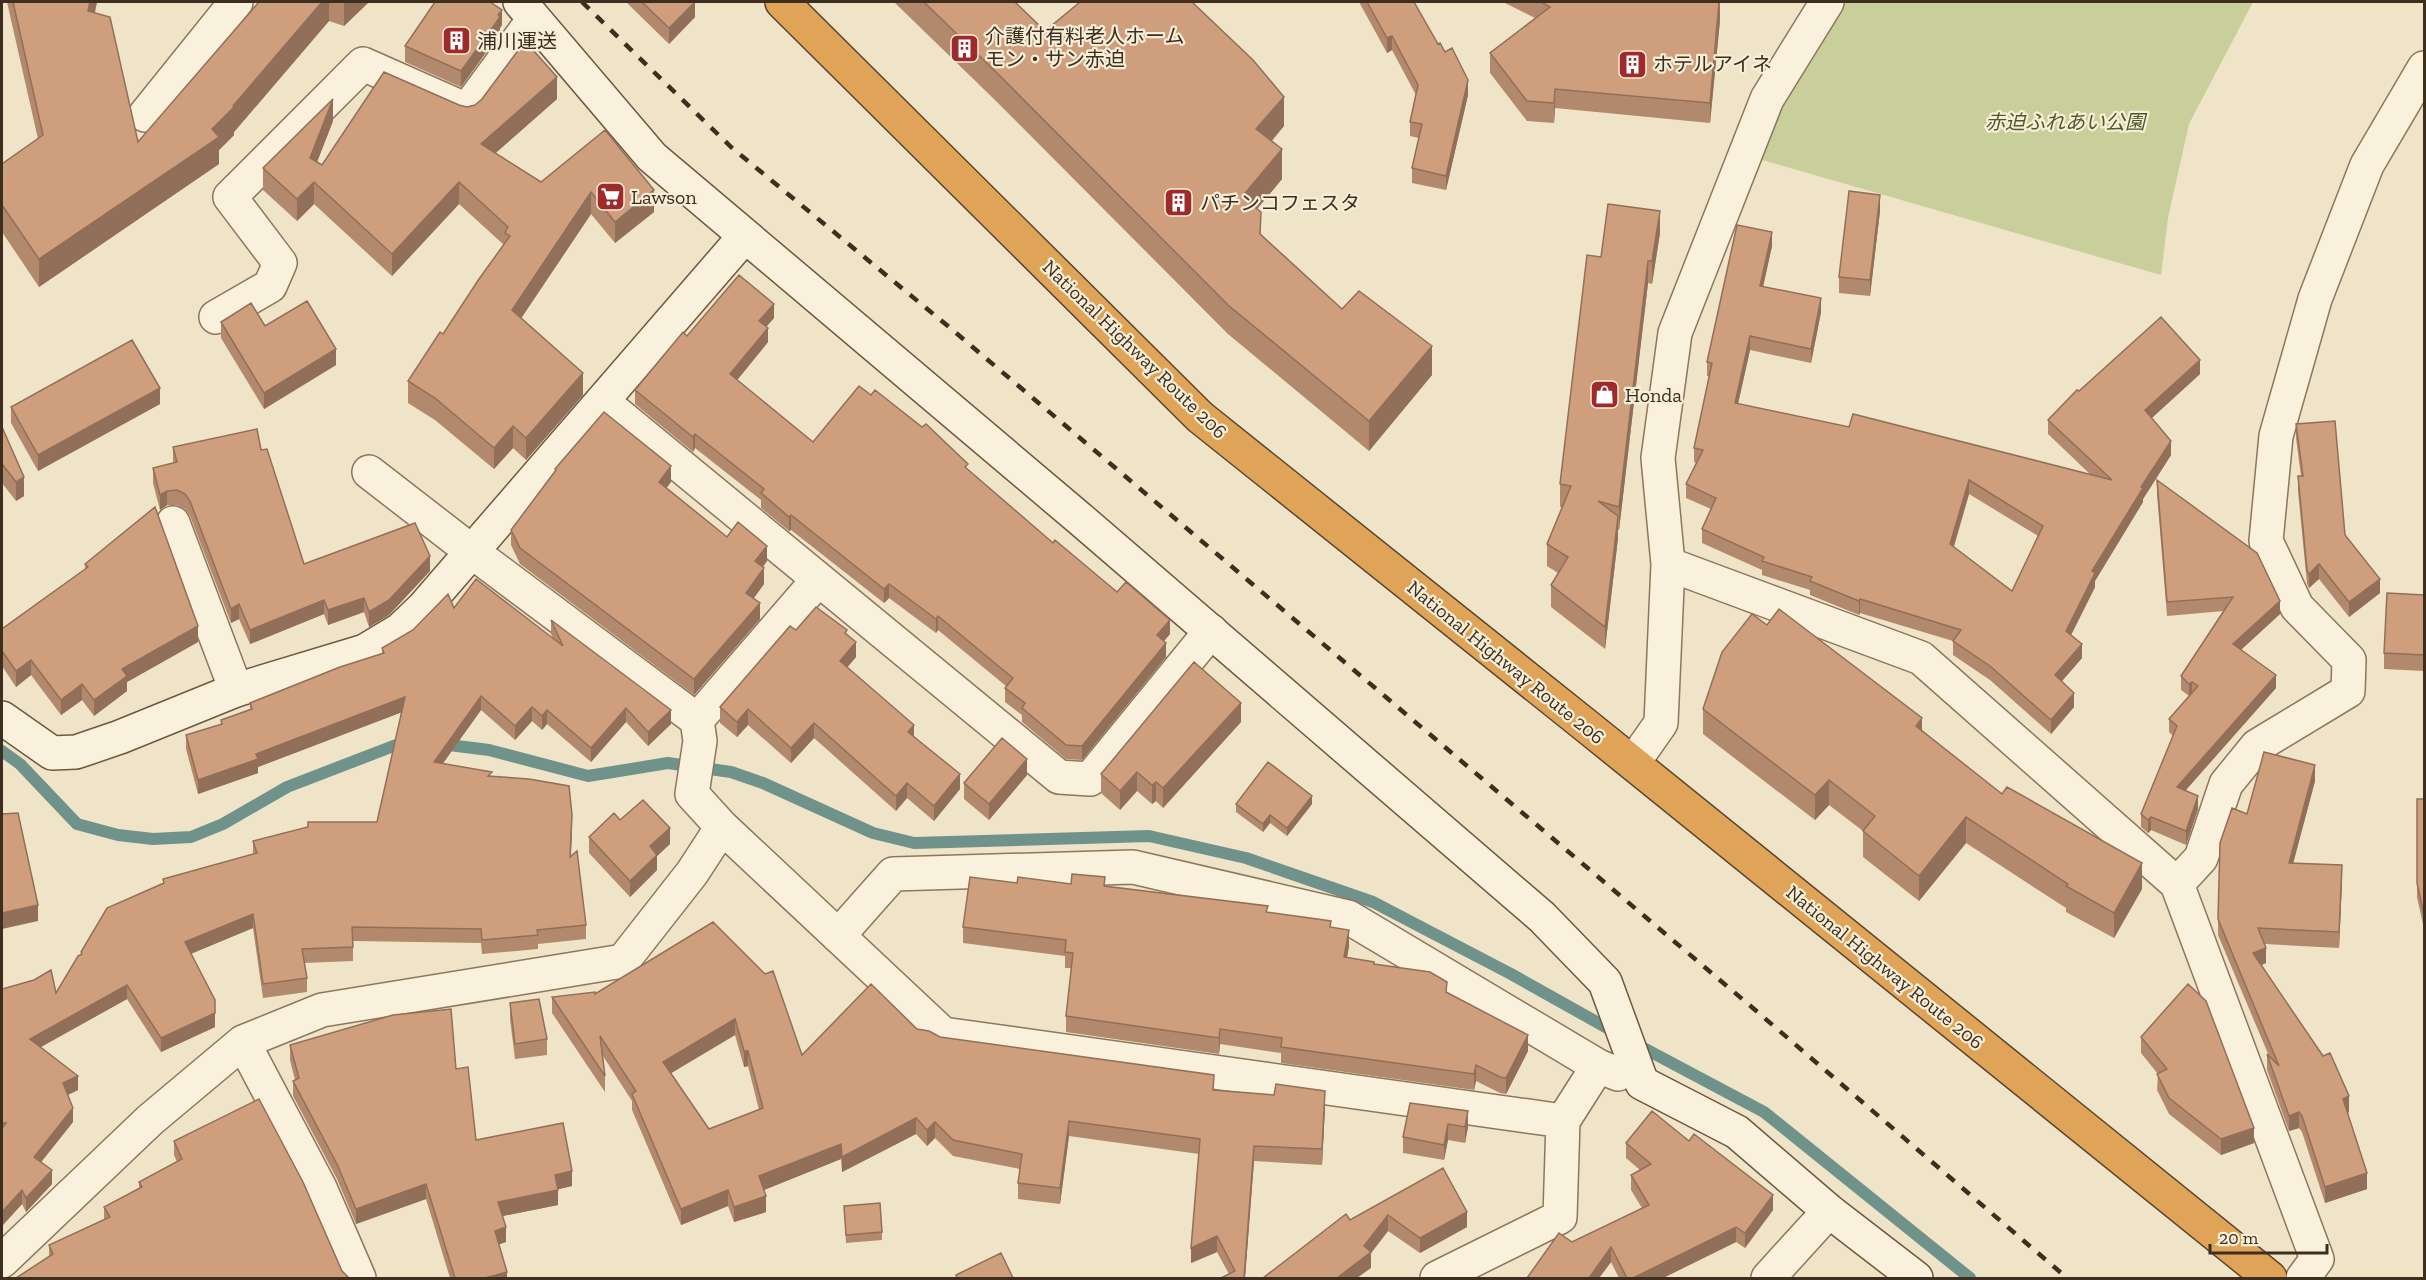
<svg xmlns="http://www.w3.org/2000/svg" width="2426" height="1280" font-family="'Zilla Slab','Noto Sans JP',serif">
  <rect width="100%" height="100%" fill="#f0e4c8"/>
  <path fill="#c9cf9b" d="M 1841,2 L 2253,2 L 2189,124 L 2168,218 L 2161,275 L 1759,159 L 1801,66 Z"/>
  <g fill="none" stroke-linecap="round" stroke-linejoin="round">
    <path stroke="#6f938a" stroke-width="12" d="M 441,744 L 489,750 L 588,776 L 668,763 L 731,772 L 763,783 L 873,833 L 914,843 L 1149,836 L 1246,858 L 1373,902 L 1511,974 L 1618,1034
      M 2,751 L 20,764 L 77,824 L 118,835 L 153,839 L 191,837 L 223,824 L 287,787 L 409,740
      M 1636,1044 L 1764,1112 L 1970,1278"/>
    <defs>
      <path id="street" d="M 145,115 L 236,2
        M 216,317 L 270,286 L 280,263 L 230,197 L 363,64 L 467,110 L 534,19
        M 603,402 L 1059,777 L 1090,779 L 1211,631
        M 369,472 L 471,551 L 697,720 L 818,580
        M 173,523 L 236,690
        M 1668,564 L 1921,658 L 2177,884 L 2317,1259 L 2303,1278
        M 1633,763 L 1661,723 L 1668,564 L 1658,458 L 1675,333 L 1767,99 L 1827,2
        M 722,827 L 943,1034 L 1563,1121
        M 2177,884 L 2201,858 L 2226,784 L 2257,746 L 2348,691 L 2349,660 L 2297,607 L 2266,541 L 2276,436 L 2315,299 L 2367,165 L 2424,68
        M 838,936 L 893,874 L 1133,867 L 1348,917 L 1598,1066
        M 243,1042 L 320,1188 L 359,1278
        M 2,1261 L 150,1120 L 243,1042 L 322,1010 L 623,961 L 692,873 L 722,827 L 692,794 L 700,741 L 697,720
        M 1437,1278 L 1560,1217 L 1563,1121 L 1598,1066 L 1618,1074
        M 1768,1278 L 1829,1211"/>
      <path id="secondary" d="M 520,2 L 652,157 L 1079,518 L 1542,917 L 1605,982 L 1642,1083 L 1737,1132 L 1829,1211 L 1916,1278
        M 2,718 L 52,753 L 76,752 L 120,737 L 236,690 L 365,651 L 400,630 L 423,608 L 744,237"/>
      <path id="highway" d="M 782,2 L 1200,417 L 1589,728 L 2270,1278"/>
    </defs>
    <use href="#street" stroke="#8d765c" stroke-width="36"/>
    <use href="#secondary" stroke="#6f573f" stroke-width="36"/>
    <use href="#highway" stroke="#5b4430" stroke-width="36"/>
    <use href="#street" stroke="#faf1dc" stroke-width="33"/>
    <use href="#secondary" stroke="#faf1dc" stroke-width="33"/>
    <use href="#highway" stroke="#e0a458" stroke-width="33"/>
    <path stroke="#3d2e20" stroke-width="4.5" stroke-dasharray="10 10" stroke-linecap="butt" d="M 582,2 L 731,147 L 949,327 L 1754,1009 L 2067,1278"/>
  </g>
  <path fill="#b2896c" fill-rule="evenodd" d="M 7,2 L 97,2 L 95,13 L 138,142 L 259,2 L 369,2 L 344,26 L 329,21 L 234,132 L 234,135 L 219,150 L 219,164 L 39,287 L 2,232 L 2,164 L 38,139 Z
    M 626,2 L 695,2 L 695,17 L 669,44 Z
    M 894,2 L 1015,2 L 1045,31 L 1284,126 L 1272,141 L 1282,179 L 1257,209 L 1261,234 L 1342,309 L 1432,375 L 1369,451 L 1228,334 L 996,101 Z
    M 1359,2 L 1414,2 L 1438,44 L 1468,95 L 1446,190 L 1412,183 L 1412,168 L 1419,138 L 1410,136 L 1410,122 L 1416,95 L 1392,50 L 1387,53 Z
    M 1503,2 L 1720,2 L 1720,20 L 1710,123 L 1555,108 L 1554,123 L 1527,121 L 1490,73 L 1490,53 L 1535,18 Z
    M 502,25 L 500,28 L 500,33 L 461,87 L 405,62 L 405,46 Z
    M 557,99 L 495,153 L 541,182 L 605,130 L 654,212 L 615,243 L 591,214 L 521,318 L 583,395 L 526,460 L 513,448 L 494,469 L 435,420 L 408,403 L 408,381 L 443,334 L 504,245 L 459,204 L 392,276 L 314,204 L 297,221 L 263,190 L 263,168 L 333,121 L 317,162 L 322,165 L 459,105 L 467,107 Z
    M 1880,211 L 1870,296 L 1839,293 L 1839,277 Z
    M 1660,233 L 1652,284 L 1648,283 L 1619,530 L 1618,530 L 1618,538 L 1605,649 L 1551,607 L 1551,585 L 1558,573 L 1547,566 L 1547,544 L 1562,507 L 1560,507 L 1560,484 L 1601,257 Z
    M 1772,246 L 1763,287 L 1821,312 L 1811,363 L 1750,350 L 1738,404 L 1849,427 L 2091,475 L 2048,434 L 2048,420 L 2079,391 L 2200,374 L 2152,418 L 2171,455 L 2143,499 L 2143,502 L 2095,581 L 2095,587 L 2071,635 L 2082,658 L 2062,681 L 2074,707 L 2051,734 L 1990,680 L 1953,655 L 1953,641 L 1860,613 L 1859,615 L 1810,595 L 1810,590 L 1762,575 L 1762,570 L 1702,543 L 1702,529 L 1711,509 L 1686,498 L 1686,484 L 1696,463 L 1694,462 L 1694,448 L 1709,376 L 1707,376 L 1707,362 ZM 1969,494 L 2038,536 L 2012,591 L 1954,547 Z
    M 774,318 L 766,327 L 768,342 L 737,380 L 813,442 L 968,470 L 1053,543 L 1170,634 L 1164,641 L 1166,657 L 1082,760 L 1066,759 L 1022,722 L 1022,715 L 1005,702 L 1005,688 L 1006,686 L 938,630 L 936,633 L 889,598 L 884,603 L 791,530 L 789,531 L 761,508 L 761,500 L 695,448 L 693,452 L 635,404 L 635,390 L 687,336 Z
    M 221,322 L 265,326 L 336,365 L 264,409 L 221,338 Z
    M 160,404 L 38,471 L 11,423 L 11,407 Z
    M 2296,424 L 2345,535 L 2380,593 L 2349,617 L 2319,579 L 2309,588 L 2307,584 L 2298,491 L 2298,476 L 2301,476 L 2296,438 Z
    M 2,427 L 24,496 L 16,501 L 2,483 Z
    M 173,447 L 261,450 L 304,564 L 430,571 L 389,615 L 369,627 L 364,612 L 328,625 L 324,614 L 250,644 L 239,619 L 231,623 L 190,516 L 185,509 L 177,505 L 167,505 L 160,510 L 153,483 L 153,468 L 173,463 Z
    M 555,469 L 671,482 L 666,488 L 727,537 L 767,561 L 763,567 L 764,584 L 753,599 L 760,619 L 694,695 L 520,564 L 511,545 L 511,530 L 555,472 Z
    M 2157,480 L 2280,614 L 2241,650 L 2276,688 L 2186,790 L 2198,809 L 2186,845 L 2151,830 L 2148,833 L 2141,827 L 2141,814 L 2173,736 L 2169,732 L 2169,719 L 2189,696 L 2181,690 L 2181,676 L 2224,611 L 2167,616 L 2157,494 Z
    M 85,564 L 198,642 L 127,682 L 127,691 L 94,716 L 82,700 L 61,715 L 31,675 L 16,687 L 2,666 L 2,629 L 85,569 Z
    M 2424,595 L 2424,671 L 2384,669 L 2384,653 Z
    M 454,608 L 553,638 L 551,634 L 551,620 L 671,724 L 648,746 L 626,722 L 591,762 L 547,724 L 542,730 L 532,721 L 515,740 L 481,710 L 443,763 L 492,776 L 572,829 L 571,856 L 586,925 L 586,939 L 538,944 L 538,949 L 482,954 L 481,943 L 353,941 L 353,961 L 304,963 L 307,978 L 307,992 L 263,998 L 253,928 L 191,954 L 215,1027 L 161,1052 L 127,999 L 41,1047 L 78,1090 L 68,1095 L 73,1122 L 41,1162 L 52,1184 L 26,1212 L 22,1204 L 2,1226 L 2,989 L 56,993 L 81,955 L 81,952 L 163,883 L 163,879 L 253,854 L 253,841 L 377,822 L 402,712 L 258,767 L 258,773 L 198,794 L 186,749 L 186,735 L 221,725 L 221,720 L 250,709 L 250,703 L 382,654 L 382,648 Z
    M 1767,625 L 1922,731 L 2002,794 L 2142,889 L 2114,938 L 2066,912 L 2066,908 L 1966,843 L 1919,901 L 1863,857 L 1863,831 L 1829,805 L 1815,820 L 1703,734 L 1703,709 Z
    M 796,630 L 847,635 L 856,657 L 847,667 L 914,736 L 960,789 L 934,821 L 907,798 L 896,811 L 814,738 L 791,763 L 748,725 L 737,737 L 720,723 L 720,707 Z
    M 1241,722 L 1163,808 L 1156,801 L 1152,804 L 1137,791 L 1120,810 L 1101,793 L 1101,774 Z
    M 1027,775 L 989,820 L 964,799 L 964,783 Z
    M 2315,781 L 2293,863 L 2342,881 L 2339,948 L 2265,944 L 2266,963 L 2261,965 L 2349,1112 L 2348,1113 L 2367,1189 L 2325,1203 L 2302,1132 L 2299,1128 L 2289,1131 L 2267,1070 L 2267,1054 L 2269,1056 L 2218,935 L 2218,919 L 2247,814 Z
    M 2417,799 L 2424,799 L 2424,929 L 2417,897 Z
    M 1236,804 L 1312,804 L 1287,836 L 1270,823 L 1263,832 L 1236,812 Z
    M 620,820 L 670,844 L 657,856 L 657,870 L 630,897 L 589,853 L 589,837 Z
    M 1017,883 L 1071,884 L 1105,886 L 1268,912 L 1331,927 L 1349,946 L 1347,958 L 1374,965 L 1447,993 L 1528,1051 L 1506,1094 L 1500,1093 L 1476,1081 L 1474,1090 L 1281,1063 L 1281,1053 L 1220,1044 L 1219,1054 L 1066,1032 L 1066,1016 L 1071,968 L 1065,968 L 1065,956 L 963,943 L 963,927 Z
    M 713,922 L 802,1055 L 917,1029 L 940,1037 L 1214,1090 L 1325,1107 L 1322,1165 L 1254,1161 L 1245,1278 L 1229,1274 L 1217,1252 L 1191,1263 L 1199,1154 L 1069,1136 L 1060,1204 L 1018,1199 L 1018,1183 L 1020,1169 L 953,1156 L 935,1138 L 927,1146 L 916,1134 L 842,1172 L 841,1159 L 764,1190 L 766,1212 L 734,1222 L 728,1206 L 681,1225 L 632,1110 L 632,1101 L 603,1056 L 605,1076 L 605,1092 L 552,1013 L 552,997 L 595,994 ZM 735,1035 L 744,1067 L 748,1066 L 759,1110 L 709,1129 L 671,1073 Z
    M 510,1003 L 547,1039 L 547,1055 L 515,1059 L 510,1019 Z
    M 2141,1037 L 2254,1143 L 2221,1155 L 2169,1114 L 2157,1090 L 2158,1074 L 2141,1053 Z
    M 290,1045 L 456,1069 L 476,1140 L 572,1186 L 558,1189 L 558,1205 L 503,1216 L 506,1242 L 499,1244 L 507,1278 L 450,1278 L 426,1199 L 356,1224 L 337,1179 L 293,1096 L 293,1081 L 295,1080 L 290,1060 Z
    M 1468,1111 L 1468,1127 L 1465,1143 L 1448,1140 L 1444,1160 L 1403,1153 L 1403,1137 Z
    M 174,1141 L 342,1271 L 49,1256 L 49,1245 L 104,1219 L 104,1207 L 139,1188 L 139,1182 L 177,1162 L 174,1155 Z
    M 1626,1143 L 1773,1210 L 1745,1248 L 1736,1242 L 1663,1278 L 1619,1278 L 1611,1262 L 1599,1278 L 1572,1242 L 1642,1208 L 1631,1190 L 1631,1175 L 1640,1170 L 1626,1158 Z
    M 1443,1168 L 1467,1227 L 1420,1253 L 1388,1231 L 1371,1253 L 1371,1268 L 1350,1220 Z
    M 844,1206 L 882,1232 L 882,1240 L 846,1243 Z
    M 2424,1249 L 2424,1278 L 2423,1278 L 2423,1251 Z"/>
  <path fill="#916f58" d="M 90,2 L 97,2 L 88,38 L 88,11 Z
    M 322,2 L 329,2 L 329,21 L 234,132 L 234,135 L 219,150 L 219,164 L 39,287 L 39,259 L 212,129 L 233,106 Z
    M 344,2 L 369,2 L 344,26 Z
    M 695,2 L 695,17 L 669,44 L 669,28 Z
    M 1720,2 L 1720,20 L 1710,123 L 1710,103 Z
    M 502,10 L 502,25 L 500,28 L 500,33 L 461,87 L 461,71 Z
    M 1392,36 L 1392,50 L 1387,53 L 1387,38 Z
    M 557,77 L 557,99 L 481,166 L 481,144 Z
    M 1468,80 L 1468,95 L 1446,190 L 1446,176 Z
    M 1555,89 L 1555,108 L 1554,123 L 1554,103 Z
    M 1284,97 L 1284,126 L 1256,158 L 1256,129 Z
    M 333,99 L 333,121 L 310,180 L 310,158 Z
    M 1282,149 L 1282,179 L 1242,227 L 1242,197 Z
    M 314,182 L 314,204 L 297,221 L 297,199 Z
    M 459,182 L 459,204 L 392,276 L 392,254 Z
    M 654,190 L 654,212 L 615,243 L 615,222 Z
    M 591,192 L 591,214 L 512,332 L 512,310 Z
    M 1880,195 L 1880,211 L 1870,296 L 1870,280 Z
    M 1660,211 L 1660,233 L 1652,284 L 1652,261 Z
    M 1772,232 L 1772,246 L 1760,300 L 1760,286 Z
    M 1648,261 L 1648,283 L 1619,530 L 1619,507 Z
    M 1821,298 L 1821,312 L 1811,363 L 1811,349 Z
    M 774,304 L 774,318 L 759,335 L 759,321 Z
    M 768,328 L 768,342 L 730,389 L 730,374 Z
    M 1750,336 L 1750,350 L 1735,417 L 1735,403 Z
    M 1432,346 L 1432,375 L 1369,451 L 1369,421 Z
    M 336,349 L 336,365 L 264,409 L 264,393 Z
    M 2200,360 L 2200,374 L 2145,424 L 2145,410 Z
    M 583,373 L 583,395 L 526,460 L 526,438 Z
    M 160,388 L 160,404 L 38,471 L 38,455 Z
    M 513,426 L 513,448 L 494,469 L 494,448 Z
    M 695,434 L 695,448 L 693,452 L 693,437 Z
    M 2171,441 L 2171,455 L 2143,499 L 2143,502 L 2095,581 L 2095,587 L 2066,645 L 2066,631 L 2092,571 L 2141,487 Z
    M 671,466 L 671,482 L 659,498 L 659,482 Z
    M 24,477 L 24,496 L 16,501 L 16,482 Z
    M 1969,480 L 1969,494 L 1950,558 L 1950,544 Z
    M 167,491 L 167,505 L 160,510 L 160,495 Z
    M 791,515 L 791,530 L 789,531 L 789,517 Z
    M 1618,516 L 1618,538 L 1605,649 L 1605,627 Z
    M 767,546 L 767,561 L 755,577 L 755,561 Z
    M 430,556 L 430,571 L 389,615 L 369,627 L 369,612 Z
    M 2319,564 L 2319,579 L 2309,588 L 2309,574 Z
    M 764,568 L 764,584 L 746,609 L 746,593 Z
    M 2380,579 L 2380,593 L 2349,617 L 2349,602 Z
    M 889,584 L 889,598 L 884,603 L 884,589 Z
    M 364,598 L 364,612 L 328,625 L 328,610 Z
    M 1860,599 L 1860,613 L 1859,615 L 1859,601 Z
    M 324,600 L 324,614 L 250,644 L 250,630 Z
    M 2280,601 L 2280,614 L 2233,657 L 2233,644 Z
    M 760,603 L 760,619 L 694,695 L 694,679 Z
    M 239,604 L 239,619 L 231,623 L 231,609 Z
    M 938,616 L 938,630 L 936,633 L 936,619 Z
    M 1170,620 L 1170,634 L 1157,649 L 1157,635 Z
    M 198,626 L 198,642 L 127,682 L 127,691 L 94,716 L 94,700 L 122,669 Z
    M 856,642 L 856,657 L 840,676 L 840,661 Z
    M 1166,643 L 1166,657 L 1082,760 L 1082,746 Z
    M 2082,644 L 2082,658 L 2055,689 L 2055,675 Z
    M 31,660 L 31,675 L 16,687 L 16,671 Z
    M 2276,675 L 2276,688 L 2177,800 L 2177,787 Z
    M 2192,682 L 2192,695 L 2189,697 L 2189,684 Z
    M 82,684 L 82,700 L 61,715 L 61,700 Z
    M 2074,693 L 2074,707 L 2051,734 L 2051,720 Z
    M 481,696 L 481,710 L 434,776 L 434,762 Z
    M 405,697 L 405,711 L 258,767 L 258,773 L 198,794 L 198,780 L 256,754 Z
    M 1241,703 L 1241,722 L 1163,808 L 1163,788 Z
    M 532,707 L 532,721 L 515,740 L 515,726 Z
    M 626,708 L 626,722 L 591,762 L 591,748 Z
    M 748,709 L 748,725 L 737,737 L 737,722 Z
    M 547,710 L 547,724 L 542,730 L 542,716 Z
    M 671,710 L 671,724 L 648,746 L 648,732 Z
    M 1922,718 L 1922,743 L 1916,726 Z
    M 814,723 L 814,738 L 791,763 L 791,748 Z
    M 914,725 L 914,740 L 908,732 Z
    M 1027,759 L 1027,775 L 989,820 L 989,804 Z
    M 2315,765 L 2315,781 L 2289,879 L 2289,863 Z
    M 1137,772 L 1137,791 L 1120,810 L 1120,791 Z
    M 960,774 L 960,789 L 934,821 L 934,806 Z
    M 1829,780 L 1829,805 L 1815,820 L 1815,795 Z
    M 1156,782 L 1156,801 L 1152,804 L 1152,785 Z
    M 907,783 L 907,798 L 896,811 L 896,796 Z
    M 1312,796 L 1312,804 L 1287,836 L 1287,828 Z
    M 2198,796 L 2198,809 L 2186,845 L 2186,831 Z
    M 572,815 L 572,829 L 570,871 L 570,857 Z
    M 1270,815 L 1270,823 L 1263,832 L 1263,824 Z
    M 1966,817 L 1966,843 L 1919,901 L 1919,876 Z
    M 2151,817 L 2151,830 L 2148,833 L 2148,820 Z
    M 670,828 L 670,844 L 657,856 L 657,870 L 630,897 L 630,881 L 650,846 Z
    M 2142,863 L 2142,889 L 2114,938 L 2114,913 Z
    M 2342,865 L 2342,881 L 2339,948 L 2339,932 Z
    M 38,905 L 38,921 L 2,929 L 2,913 Z
    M 253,914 L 253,928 L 185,956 L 185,942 Z
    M 1349,930 L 1349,946 L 1344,973 L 1344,957 Z
    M 2266,948 L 2266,963 L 2253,969 L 2253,953 Z
    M 127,985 L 127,999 L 30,1053 L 30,1039 Z
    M 215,1013 L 215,1027 L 161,1052 L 161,1038 Z
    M 735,1019 L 735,1035 L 663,1078 L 663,1062 Z
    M 1220,1029 L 1220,1044 L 1219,1054 L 1219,1038 Z
    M 1528,1035 L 1528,1051 L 1506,1094 L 1506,1078 Z
    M 744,1051 L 748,1051 L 748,1066 L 744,1067 Z
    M 1476,1065 L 1476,1081 L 1474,1090 L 1474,1074 Z
    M 78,1076 L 78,1090 L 63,1097 L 63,1083 Z
    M 1325,1091 L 1325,1107 L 1322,1165 L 1322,1149 Z
    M 2349,1096 L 2349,1112 L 2343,1114 L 2343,1099 Z
    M 73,1108 L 73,1122 L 34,1171 L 34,1157 Z
    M 1468,1111 L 1468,1127 L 1465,1143 L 1465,1127 Z
    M 2299,1112 L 2299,1128 L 2289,1131 L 2289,1116 Z
    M 916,1118 L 916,1134 L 842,1172 L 842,1157 Z
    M 1069,1121 L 1069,1136 L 1060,1204 L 1060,1188 Z
    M 935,1122 L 935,1138 L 927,1146 L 927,1130 Z
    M 1448,1124 L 1448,1140 L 1444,1160 L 1444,1145 Z
    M 2254,1128 L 2254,1143 L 2221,1155 L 2221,1139 Z
    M 841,1144 L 841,1159 L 759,1192 L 759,1176 Z
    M 1254,1146 L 1254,1161 L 1245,1278 L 1244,1278 Z
    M 52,1170 L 52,1184 L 26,1212 L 26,1198 Z
    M 572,1171 L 572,1186 L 555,1190 L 555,1175 Z
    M 2367,1173 L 2367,1189 L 2325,1203 L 2325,1187 Z
    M 426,1184 L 426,1199 L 356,1224 L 356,1209 Z
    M 22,1190 L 22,1204 L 2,1226 L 2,1212 Z
    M 558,1190 L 558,1205 L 498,1217 L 498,1202 Z
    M 728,1190 L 728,1206 L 681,1225 L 681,1209 Z
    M 1773,1195 L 1773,1210 L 1745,1248 L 1745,1233 Z
    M 766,1196 L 766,1212 L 734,1222 L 734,1207 Z
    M 1467,1212 L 1467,1227 L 1420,1253 L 1420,1238 Z
    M 1388,1215 L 1388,1231 L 1371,1253 L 1371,1268 L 1357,1278 L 1337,1278 Z
    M 506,1227 L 506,1242 L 495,1246 L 495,1231 Z
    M 1736,1227 L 1736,1242 L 1663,1278 L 1633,1278 Z
    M 1217,1236 L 1217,1252 L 1191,1263 L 1191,1248 Z
    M 1611,1247 L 1611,1262 L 1599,1278 L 1589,1278 Z
    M 507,1272 L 507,1278 L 485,1278 Z"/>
  <path fill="#cf9f7d" stroke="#916f58" stroke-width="1.5" fill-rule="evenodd" d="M 13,2 L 90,2 L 88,11 L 110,17 L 138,142 L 259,2 L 322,2 L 233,106 L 234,107 L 212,129 L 219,137 L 39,259 L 2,205 L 2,164 L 43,135 Z
    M 435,2 L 490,2 L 502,10 L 498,15 L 500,17 L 461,71 L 405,46 Z
    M 642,2 L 695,2 L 669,28 Z
    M 924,2 L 1015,2 L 1045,31 L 1080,2 L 1192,2 L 1253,60 L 1284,97 L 1256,129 L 1282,149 L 1242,197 L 1261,212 L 1260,234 L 1342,309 L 1359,291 L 1432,346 L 1369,421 L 1228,305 L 996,72 Z
    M 1367,2 L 1414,2 L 1438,44 L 1440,43 L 1445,52 L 1452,48 L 1468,80 L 1446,176 L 1412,168 L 1422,124 L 1410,122 L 1418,85 L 1392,36 L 1387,38 Z
    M 1541,2 L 1719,2 L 1710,103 L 1555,89 L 1554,103 L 1527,101 L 1490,53 L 1550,7 Z
    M 525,41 L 557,77 L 481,144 L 541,182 L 605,130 L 654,190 L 615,222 L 591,192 L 512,310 L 583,373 L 526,438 L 513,426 L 494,448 L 435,398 L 408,381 L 440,332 L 443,334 L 479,279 L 510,236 L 505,233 L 508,227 L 459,182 L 392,254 L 314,182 L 297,199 L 263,168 L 333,99 L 310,158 L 322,165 L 384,72 L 459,105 L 467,107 L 475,105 L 482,99 Z
    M 1849,191 L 1880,195 L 1870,280 L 1839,277 Z
    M 1608,204 L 1660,211 L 1652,261 L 1648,261 L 1619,507 L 1598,501 L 1618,516 L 1605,627 L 1551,585 L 1568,557 L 1547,544 L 1571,486 L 1560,484 L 1587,255 L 1601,257 Z
    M 1737,225 L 1772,232 L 1760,286 L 1821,298 L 1811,349 L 1750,336 L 1735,403 L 1849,427 L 1853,414 L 2112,480 L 2048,420 L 2077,390 L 2079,391 L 2161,317 L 2200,360 L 2145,410 L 2171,441 L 2141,487 L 2143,488 L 2092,571 L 2095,573 L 2066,631 L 2082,644 L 2055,675 L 2074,693 L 2051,720 L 1990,666 L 1953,641 L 1961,630 L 1860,599 L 1859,601 L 1810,581 L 1812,577 L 1762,561 L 1764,557 L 1702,529 L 1716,498 L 1686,484 L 1703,450 L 1694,448 L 1712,363 L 1707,362 ZM 1969,480 L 2043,526 L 2012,591 L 1950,544 Z
    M 739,275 L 774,304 L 759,321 L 768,328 L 730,374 L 813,442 L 859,386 L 871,395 L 875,390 L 922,427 L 926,424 L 968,464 L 965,467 L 1053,543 L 1055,540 L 1117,592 L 1126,582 L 1170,620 L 1157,635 L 1166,643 L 1082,746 L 1066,745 L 1022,708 L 1025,703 L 1005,688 L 1013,678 L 938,616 L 936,619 L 889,584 L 884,589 L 791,515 L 789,517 L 761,493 L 764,489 L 695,434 L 693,437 L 635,390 L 683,332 L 687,336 Z
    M 307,301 L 336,349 L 264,393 L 221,322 L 251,303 L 265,326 Z
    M 132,340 L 160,388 L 38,455 L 11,407 Z
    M 604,412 L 671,466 L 659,482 L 727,537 L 738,522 L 767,546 L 755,561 L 764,568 L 746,593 L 760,603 L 694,679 L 520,548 L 511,530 L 556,470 L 555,469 Z
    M 2335,421 L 2345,535 L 2380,579 L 2349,602 L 2319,564 L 2309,574 L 2307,570 L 2298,476 L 2303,476 L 2296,424 Z
    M 2,427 L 24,477 L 16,482 L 2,464 Z
    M 257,429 L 261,450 L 267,449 L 304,564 L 415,523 L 430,556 L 389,600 L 369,612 L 364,598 L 328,610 L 324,600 L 250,630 L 239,604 L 231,609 L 190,501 L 185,494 L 177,490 L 167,491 L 160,495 L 153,468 L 177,462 L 173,447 Z
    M 2157,480 L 2257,553 L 2280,601 L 2233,644 L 2276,675 L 2177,787 L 2198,796 L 2186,831 L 2151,817 L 2148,820 L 2141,814 L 2177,726 L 2169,719 L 2198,686 L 2192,682 L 2189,684 L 2181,676 L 2233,597 L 2167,602 Z
    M 155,507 L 198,626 L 122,669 L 127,676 L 94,700 L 82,684 L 61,700 L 31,660 L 16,671 L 2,651 L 2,629 L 88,567 L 85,564 Z
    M 476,579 L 563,646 L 551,620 L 671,710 L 648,732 L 626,708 L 591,748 L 547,710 L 542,716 L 532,707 L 515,726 L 481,696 L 434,762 L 492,772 L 488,776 L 529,779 L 569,786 L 572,815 L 570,857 L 577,851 L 586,925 L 537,930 L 538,935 L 482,940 L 481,929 L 352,927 L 353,947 L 302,949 L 307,978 L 263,984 L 253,914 L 185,942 L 215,1000 L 215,1013 L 161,1038 L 127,985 L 30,1039 L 78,1076 L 63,1083 L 73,1108 L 34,1157 L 52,1170 L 26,1198 L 22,1190 L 2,1212 L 2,1128 L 6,1123 L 2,1123 L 2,989 L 34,980 L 51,970 L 56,993 L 78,956 L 82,954 L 81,952 L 107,908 L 164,883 L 163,879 L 257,853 L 253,841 L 308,827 L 308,822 L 377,822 L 405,697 L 256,754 L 258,759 L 198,780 L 186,735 L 222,724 L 221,720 L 252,709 L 250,703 L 340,667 L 384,653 L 382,648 L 413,630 L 448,594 L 454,608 Z
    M 2387,593 L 2424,595 L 2424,655 L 2384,653 Z
    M 816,607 L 847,630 L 845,633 L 856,642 L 840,661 L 914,725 L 908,732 L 960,774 L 934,806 L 907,783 L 896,796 L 814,723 L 791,748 L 748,709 L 737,722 L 720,707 L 790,626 L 796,630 Z
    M 1779,609 L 1922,718 L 1916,726 L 2002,794 L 2007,787 L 2142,863 L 2114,913 L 2066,886 L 2068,884 L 1966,817 L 1919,876 L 1863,831 L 1875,816 L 1829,780 L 1815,795 L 1703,709 L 1722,652 L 1752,614 L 1767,625 Z
    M 1194,662 L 1241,703 L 1163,788 L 1156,782 L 1152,785 L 1137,772 L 1120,791 L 1101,774 Z
    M 1002,738 L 1027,759 L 989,804 L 964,783 Z
    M 2264,752 L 2315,765 L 2289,863 L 2342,865 L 2339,932 L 2258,928 L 2266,948 L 2253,953 L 2323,1056 L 2330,1053 L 2349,1096 L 2343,1099 L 2367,1173 L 2325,1187 L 2302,1116 L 2299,1112 L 2289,1116 L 2267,1054 L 2279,1066 L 2218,919 L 2220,843 L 2232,808 L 2247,814 Z
    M 1268,762 L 1312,796 L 1287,828 L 1270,815 L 1263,824 L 1236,804 Z
    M 2417,799 L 2424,799 L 2424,915 L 2417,883 Z
    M 643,800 L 670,828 L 650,846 L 657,855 L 630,881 L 589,837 L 614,813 L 620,820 Z
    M 18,813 L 38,905 L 2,913 L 2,814 Z
    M 1072,874 L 1105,877 L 1104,886 L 1268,906 L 1266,912 L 1331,921 L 1330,927 L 1349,930 L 1344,957 L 1374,962 L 1374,964 L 1430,972 L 1447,982 L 1446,992 L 1528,1035 L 1506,1078 L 1500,1077 L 1476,1065 L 1474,1074 L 1281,1047 L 1282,1038 L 1220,1029 L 1219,1038 L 1066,1016 L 1073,953 L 1065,952 L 1066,940 L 963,927 L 970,877 L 1017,883 L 1018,877 L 1071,884 Z
    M 713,922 L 765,974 L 773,971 L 802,1055 L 871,984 L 917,1029 L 929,1031 L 940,1037 L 1214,1075 L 1213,1090 L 1274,1095 L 1276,1084 L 1325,1091 L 1322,1149 L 1254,1146 L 1244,1278 L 1221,1278 L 1235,1271 L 1217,1236 L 1191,1248 L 1200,1139 L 1069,1121 L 1060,1188 L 1018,1183 L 1022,1154 L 953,1140 L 935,1122 L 927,1130 L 916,1118 L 842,1157 L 841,1144 L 759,1176 L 766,1196 L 734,1207 L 728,1190 L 681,1209 L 632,1094 L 636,1091 L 600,1036 L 605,1076 L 552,997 L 595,992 L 595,994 ZM 735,1019 L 744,1051 L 748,1051 L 763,1108 L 709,1129 L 663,1062 Z
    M 2188,984 L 2206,1001 L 2254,1128 L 2221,1139 L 2169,1098 L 2157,1074 L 2167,1069 L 2141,1037 Z
    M 539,999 L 547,1039 L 515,1044 L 510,1003 Z
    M 451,1009 L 456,1069 L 468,1067 L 476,1140 L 563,1123 L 572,1171 L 555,1175 L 558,1190 L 498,1202 L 506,1227 L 495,1231 L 507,1272 L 485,1278 L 455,1278 L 426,1184 L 356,1209 L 337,1164 L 293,1081 L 299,1078 L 290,1045 L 393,1015 Z
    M 259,1099 L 303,1182 L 342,1271 L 349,1278 L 16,1278 L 53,1254 L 49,1245 L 110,1217 L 104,1207 L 142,1187 L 139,1182 L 182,1159 L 174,1141 Z
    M 1410,1103 L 1468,1111 L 1465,1127 L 1448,1124 L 1444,1145 L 1403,1137 Z
    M 1652,1111 L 1689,1141 L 1694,1134 L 1773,1195 L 1745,1233 L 1736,1227 L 1633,1278 L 1627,1278 L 1611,1247 L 1589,1278 L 1527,1278 L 1559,1233 L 1572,1242 L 1649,1205 L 1631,1175 L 1651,1164 L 1626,1143 Z
    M 1443,1168 L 1467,1212 L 1420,1238 L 1388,1215 L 1364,1246 L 1371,1252 L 1337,1278 L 1263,1278 L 1346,1214 L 1350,1220 Z
    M 880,1203 L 882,1232 L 846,1235 L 844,1206 Z
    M 1001,1253 L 1013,1278 L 957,1278 L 956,1275 Z"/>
  <defs>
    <symbol id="building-square" viewBox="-11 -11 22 22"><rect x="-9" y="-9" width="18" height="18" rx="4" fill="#9e2a2b" stroke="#f7eed8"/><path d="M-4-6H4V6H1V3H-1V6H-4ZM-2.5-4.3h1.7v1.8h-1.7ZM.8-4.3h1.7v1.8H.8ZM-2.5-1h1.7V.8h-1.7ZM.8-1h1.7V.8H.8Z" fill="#fff"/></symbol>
    <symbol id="supermarket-square" viewBox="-11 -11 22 22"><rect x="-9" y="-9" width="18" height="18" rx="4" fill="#9e2a2b" stroke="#f7eed8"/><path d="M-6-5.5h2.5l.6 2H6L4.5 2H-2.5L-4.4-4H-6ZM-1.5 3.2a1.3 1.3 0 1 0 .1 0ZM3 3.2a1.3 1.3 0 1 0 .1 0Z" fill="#fff"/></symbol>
    <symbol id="shop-square" viewBox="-11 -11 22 22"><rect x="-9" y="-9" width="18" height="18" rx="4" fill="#9e2a2b" stroke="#f7eed8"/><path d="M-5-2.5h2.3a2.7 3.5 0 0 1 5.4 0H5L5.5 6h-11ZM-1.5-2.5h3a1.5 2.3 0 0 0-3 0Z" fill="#fff"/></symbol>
  </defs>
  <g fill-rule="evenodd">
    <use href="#building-square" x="440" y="24" width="33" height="33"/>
    <use href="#building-square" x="948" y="32" width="33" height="33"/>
    <use href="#building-square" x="1616" y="48" width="33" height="33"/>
    <use href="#supermarket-square" x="594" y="180" width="33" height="33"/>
    <use href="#building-square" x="1162" y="186" width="33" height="33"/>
    <use href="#shop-square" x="1588" y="378" width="33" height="33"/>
  </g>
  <g text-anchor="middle" stroke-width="4.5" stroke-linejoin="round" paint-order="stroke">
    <g font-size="20" fill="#3d2e20" stroke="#f7eed8" text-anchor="start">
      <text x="985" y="43">介護付有料老人ホーム<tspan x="985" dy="23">モン・サン赤迫</tspan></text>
      <text x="477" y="48">浦川運送</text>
      <text x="1653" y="71">ホテルアイネ</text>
      <text x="631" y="204">Lawson</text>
      <text x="1200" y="210">パチンコフェスタ</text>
      <text x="1625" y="402">Honda</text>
    </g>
    <g font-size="20" font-style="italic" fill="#4d5a26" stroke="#f7eed8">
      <text x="2065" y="129">赤迫ふれあい公園</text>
    </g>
    <g font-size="20" fill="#3d2e20" stroke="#f7eed8">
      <text transform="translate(1135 349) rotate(44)" y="7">National Highway Route 206</text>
      <text transform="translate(1506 662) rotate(39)" y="7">National Highway Route 206</text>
      <text transform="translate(1885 967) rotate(39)" y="7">National Highway Route 206</text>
    </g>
  </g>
  <rect width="2426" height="1280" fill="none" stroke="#3d2e20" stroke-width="6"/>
  <path d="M2210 1244v9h117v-9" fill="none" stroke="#3d2e20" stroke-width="3"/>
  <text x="2219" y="1244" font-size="18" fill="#3d2e20" stroke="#f7eed8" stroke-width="4.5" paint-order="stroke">20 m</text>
</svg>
